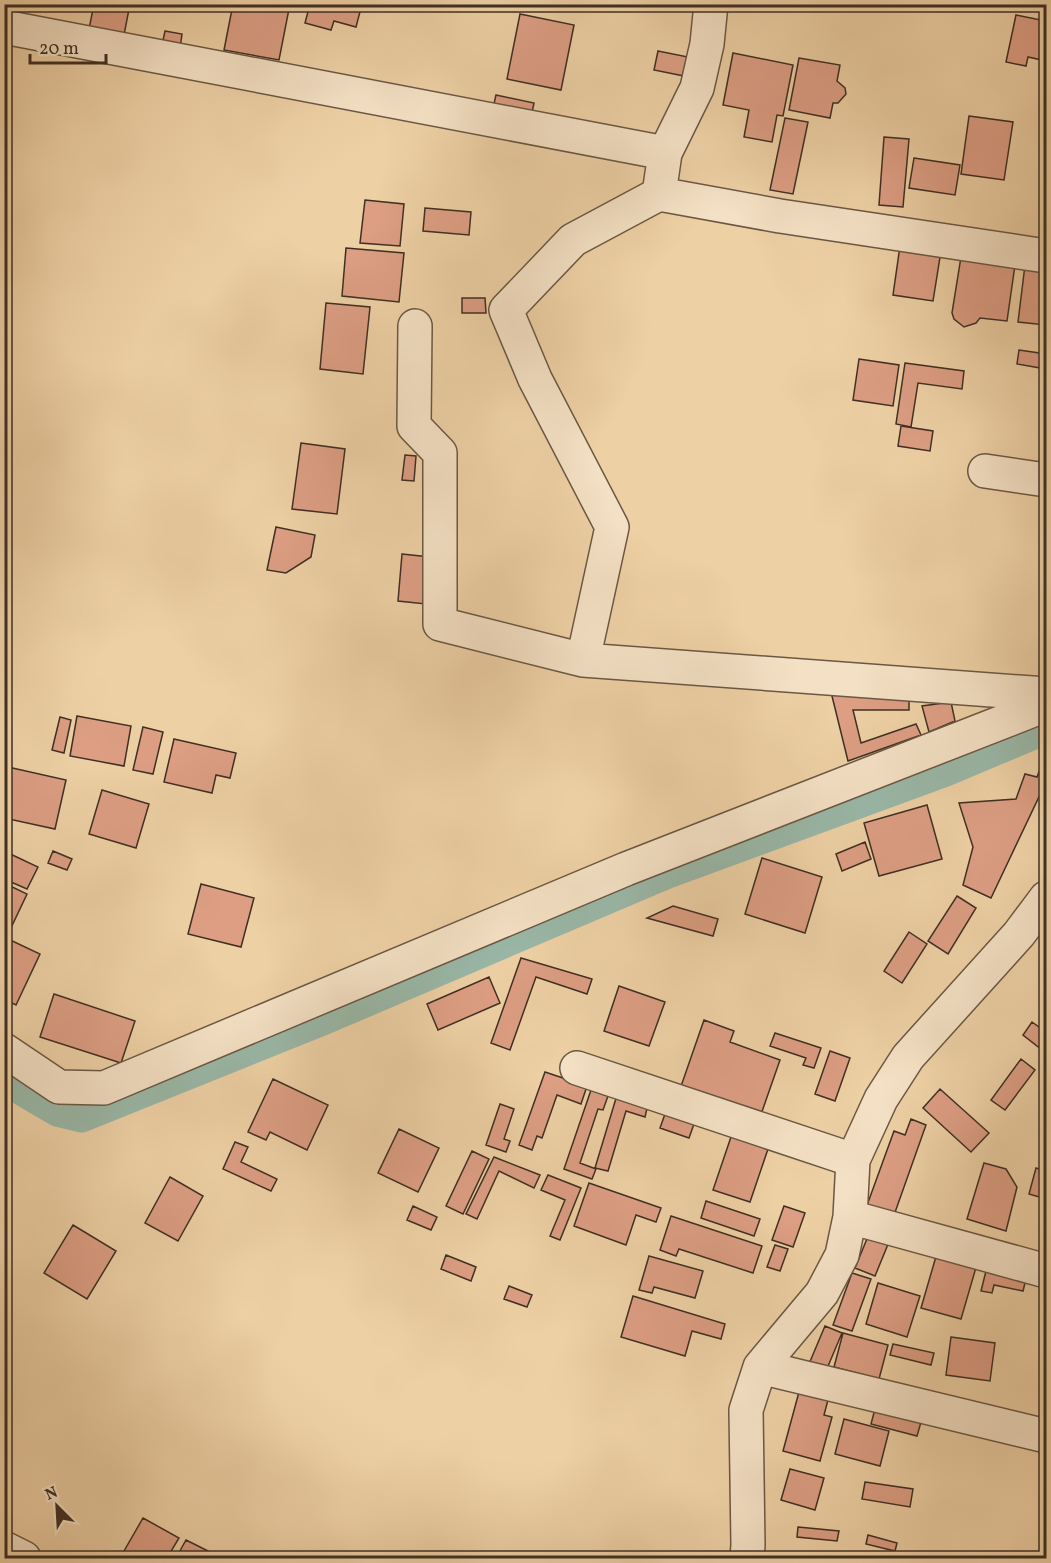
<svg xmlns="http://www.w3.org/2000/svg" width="1051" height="1563" font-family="Vollkorn,serif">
  <rect width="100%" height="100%" fill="#eed0a5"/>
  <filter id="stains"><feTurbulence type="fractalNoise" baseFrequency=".00333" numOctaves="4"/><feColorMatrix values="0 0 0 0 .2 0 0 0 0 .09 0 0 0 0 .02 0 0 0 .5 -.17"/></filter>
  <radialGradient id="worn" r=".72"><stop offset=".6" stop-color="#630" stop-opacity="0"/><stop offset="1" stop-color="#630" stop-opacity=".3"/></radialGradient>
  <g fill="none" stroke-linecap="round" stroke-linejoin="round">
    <path stroke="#99b7a7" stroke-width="27" d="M 4,1082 L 57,1113 L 82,1119 L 323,1022 L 668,875 L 946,773 L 1046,731"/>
  </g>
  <path fill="#dd9e84" stroke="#3f2f23" stroke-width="1.5" d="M 94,4 L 130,4 L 124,35 L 89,29 Z
    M 233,4 L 266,4 L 289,9 L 279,60 L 224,50 Z
    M 310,4 L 362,4 L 356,27 L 334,21 L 331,30 L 305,23 Z
    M 520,14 L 574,25 L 561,90 L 507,79 Z
    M 1016,15 L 1046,21 L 1046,61 L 1028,57 L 1026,66 L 1006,62 Z
    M 165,31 L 182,34 L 180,48 L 162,45 Z
    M 658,51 L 693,58 L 689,77 L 654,70 Z
    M 733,53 L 793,65 L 783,116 L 777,115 L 772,142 L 744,137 L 749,110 L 723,105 Z
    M 799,58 L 840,65 L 837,81 L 845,88 L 846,94 L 838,103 L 833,103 L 830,118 L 789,110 Z
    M 496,95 L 534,103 L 531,117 L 493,108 Z
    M 969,116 L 1013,122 L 1004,180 L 961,174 Z
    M 785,118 L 808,122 L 793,194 L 770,190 Z
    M 884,137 L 909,139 L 903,207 L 879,205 Z
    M 914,158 L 960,165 L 955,195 L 909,188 Z
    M 365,200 L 404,204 L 400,246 L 360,243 Z
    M 425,208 L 471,212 L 469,235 L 423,231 Z
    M 900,246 L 941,251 L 933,301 L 893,295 Z
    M 346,248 L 404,253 L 399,302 L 342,296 Z
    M 961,257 L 1015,265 L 1007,321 L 980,318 L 976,323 L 964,327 L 954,319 L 952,313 Z
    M 1025,265 L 1046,267 L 1046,325 L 1018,322 Z
    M 462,298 L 485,298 L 486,313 L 462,313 Z
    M 326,303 L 370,307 L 363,374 L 320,369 Z
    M 1019,350 L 1046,354 L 1046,369 L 1017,364 Z
    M 859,359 L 899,365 L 893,406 L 853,400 Z
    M 905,363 L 964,371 L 962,389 L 918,383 L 911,427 L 896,424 Z
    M 901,426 L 933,431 L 930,451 L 898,446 Z
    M 301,443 L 345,449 L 337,514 L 292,509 Z
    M 405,455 L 416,456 L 414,481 L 402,480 Z
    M 276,527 L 315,535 L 311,557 L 286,573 L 267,570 Z
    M 402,554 L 430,557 L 426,604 L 398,601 Z
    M 831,692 L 909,694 L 909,710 L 853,710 L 861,743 L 916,724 L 921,735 L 848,761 Z
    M 951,702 L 955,721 L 929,732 L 922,706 Z
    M 77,716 L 131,726 L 124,766 L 70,756 Z
    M 60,717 L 71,720 L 64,753 L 52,750 Z
    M 143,727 L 163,732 L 153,774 L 133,770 Z
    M 174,739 L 236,753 L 230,778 L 216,775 L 212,793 L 164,782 Z
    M 1046,753 L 1046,782 L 991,898 L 963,885 L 973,847 L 959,803 L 1016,799 L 1025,774 L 1037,777 Z
    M 8,767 L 66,780 L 55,829 L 4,818 L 4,782 Z
    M 102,790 L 149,804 L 136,848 L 89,834 Z
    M 927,805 L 942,859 L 879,876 L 864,823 Z
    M 865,842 L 871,859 L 842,871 L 836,854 Z
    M 4,851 L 38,867 L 27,889 L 4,879 Z
    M 53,851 L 72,859 L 67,870 L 48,863 Z
    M 762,858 L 822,877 L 805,933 L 745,914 Z
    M 4,883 L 27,894 L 9,932 L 4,930 Z
    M 201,884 L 254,898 L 241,947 L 188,934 Z
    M 957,896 L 976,908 L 948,954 L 928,941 Z
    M 673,906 L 718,919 L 713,936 L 647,918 Z
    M 909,932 L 927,944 L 902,983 L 884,971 Z
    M 6,938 L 40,954 L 16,1005 L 4,999 Z
    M 521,958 L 592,979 L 587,994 L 536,977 L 510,1050 L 491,1043 Z
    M 489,977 L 500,1003 L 438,1030 L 427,1004 Z
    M 619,986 L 665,1002 L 649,1046 L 604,1031 Z
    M 54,994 L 135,1021 L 121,1063 L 40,1037 Z
    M 704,1020 L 734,1031 L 730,1042 L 780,1060 L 759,1120 L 679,1092 Z
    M 1032,1022 L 1046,1032 L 1046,1053 L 1023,1035 Z
    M 775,1033 L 821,1048 L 814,1068 L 803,1065 L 806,1058 L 770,1046 Z
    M 830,1051 L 850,1058 L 835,1101 L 815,1094 Z
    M 1021,1059 L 1035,1070 L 1005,1110 L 991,1100 Z
    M 545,1072 L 587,1086 L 581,1104 L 557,1095 L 542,1138 L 537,1136 L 532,1150 L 519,1145 Z
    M 273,1079 L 328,1105 L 307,1150 L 270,1132 L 266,1140 L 248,1132 Z
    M 940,1089 L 989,1133 L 971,1152 L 923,1108 Z
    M 591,1090 L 608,1096 L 603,1110 L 598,1109 L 580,1163 L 596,1169 L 592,1179 L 564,1169 Z
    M 617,1095 L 648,1104 L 645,1117 L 626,1111 L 608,1171 L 595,1168 Z
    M 500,1104 L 514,1109 L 504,1139 L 510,1141 L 506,1152 L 486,1145 Z
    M 665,1114 L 694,1124 L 689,1138 L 660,1128 Z
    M 911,1119 L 926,1125 L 893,1218 L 866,1208 L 894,1131 L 905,1135 Z
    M 399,1129 L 439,1148 L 418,1192 L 378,1173 Z
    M 732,1134 L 769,1146 L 750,1202 L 713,1190 Z
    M 235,1142 L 248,1147 L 241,1162 L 277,1179 L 271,1191 L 223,1169 Z
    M 472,1151 L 489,1159 L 463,1214 L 446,1206 Z
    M 494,1157 L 540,1175 L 534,1188 L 499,1171 L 477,1219 L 466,1214 Z
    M 984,1163 L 1006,1169 L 1017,1187 L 1006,1231 L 967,1219 Z
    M 1036,1168 L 1046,1171 L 1046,1199 L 1029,1194 Z
    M 548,1175 L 581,1188 L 560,1240 L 550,1236 L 565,1200 L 541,1190 Z
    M 170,1177 L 203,1196 L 178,1241 L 145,1223 Z
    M 589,1183 L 661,1208 L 656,1222 L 636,1215 L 626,1245 L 574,1226 Z
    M 706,1201 L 760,1219 L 754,1236 L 701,1218 Z
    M 413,1206 L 437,1217 L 431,1230 L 407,1220 Z
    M 784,1206 L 805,1213 L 793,1247 L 772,1240 Z
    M 671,1216 L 762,1246 L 753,1273 L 679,1249 L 676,1256 L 660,1250 Z
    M 73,1225 L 116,1251 L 87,1299 L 44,1273 Z
    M 871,1229 L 891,1237 L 875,1276 L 855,1268 Z
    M 775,1245 L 788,1249 L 780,1271 L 767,1267 Z
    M 937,1253 L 977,1264 L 961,1319 L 921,1308 Z
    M 446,1255 L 476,1267 L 471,1281 L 441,1269 Z
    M 649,1256 L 703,1271 L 695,1298 L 654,1287 L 652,1293 L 639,1290 Z
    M 986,1271 L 1026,1279 L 1023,1291 L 994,1285 L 992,1293 L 981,1291 Z
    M 852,1273 L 871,1279 L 852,1331 L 833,1325 Z
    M 878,1283 L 920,1296 L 907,1337 L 866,1324 Z
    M 509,1286 L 532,1295 L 527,1307 L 504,1299 Z
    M 633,1296 L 725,1324 L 721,1339 L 692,1331 L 685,1356 L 621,1337 Z
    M 825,1326 L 842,1333 L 823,1378 L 806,1371 Z
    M 843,1333 L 888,1345 L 879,1379 L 834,1367 Z
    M 951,1337 L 995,1343 L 990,1381 L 946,1375 Z
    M 893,1344 L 934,1353 L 931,1365 L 890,1355 Z
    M 799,1392 L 828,1400 L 824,1415 L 832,1417 L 820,1461 L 783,1451 Z
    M 875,1409 L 921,1422 L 917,1436 L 871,1424 Z
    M 844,1419 L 889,1431 L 880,1466 L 835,1454 Z
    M 790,1469 L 824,1478 L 815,1510 L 781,1500 Z
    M 865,1482 L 913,1489 L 910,1507 L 862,1499 Z
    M 143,1518 L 179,1538 L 167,1558 L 120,1558 Z
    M 798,1527 L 839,1531 L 837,1541 L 797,1537 Z
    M 868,1535 L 897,1543 L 895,1551 L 866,1544 Z
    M 186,1540 L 222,1558 L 176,1558 Z"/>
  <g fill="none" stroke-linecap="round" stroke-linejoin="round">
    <defs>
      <path id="minor" d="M 711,4 L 707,44 L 697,88 L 665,153 L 659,194 L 780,216 L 1046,256
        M 4,27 L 665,153
        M 415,326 L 414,426 L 440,453 L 440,624 L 583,660 L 1046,694
        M 985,471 L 1046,480
        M 583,660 L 612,527 L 535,379 L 506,310 L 573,240 L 659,194
        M 4,1050 L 59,1087 L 104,1088 L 626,869 L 1046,705
        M 577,1068 L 853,1160
        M 850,1217 L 1046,1271
        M 760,1367 L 1046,1436
        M 4,1548 L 24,1558
        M 747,1558 L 748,1545 L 746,1410 L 760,1367 L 822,1293 L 842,1255 L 850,1217 L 853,1160 L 881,1099 L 908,1057 L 1019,934 L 1046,898"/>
    </defs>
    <use href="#minor" stroke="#6b5744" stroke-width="36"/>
    <use href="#minor" stroke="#f4e0c4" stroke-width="33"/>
  </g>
  <rect width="1051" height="1563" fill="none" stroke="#eed0a5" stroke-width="24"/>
  <rect x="6" y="6" width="1039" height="1551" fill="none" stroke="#3f2f23" stroke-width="3"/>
  <rect x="12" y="12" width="1027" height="1539" fill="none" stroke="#3f2f23" stroke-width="1.5"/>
  <g transform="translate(57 1506) rotate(336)" stroke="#f4e0c4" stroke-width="4.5" paint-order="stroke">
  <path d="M0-4.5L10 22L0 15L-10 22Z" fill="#3f2f23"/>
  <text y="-9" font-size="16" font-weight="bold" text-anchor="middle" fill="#3f2f23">N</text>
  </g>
  <path d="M30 54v9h76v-9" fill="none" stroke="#3f2f23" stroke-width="3"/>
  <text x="39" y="54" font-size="18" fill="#3f2f23" stroke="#f4e0c4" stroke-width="4.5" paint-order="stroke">20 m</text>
  <rect width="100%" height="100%" filter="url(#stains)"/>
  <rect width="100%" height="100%" fill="url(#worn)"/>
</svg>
